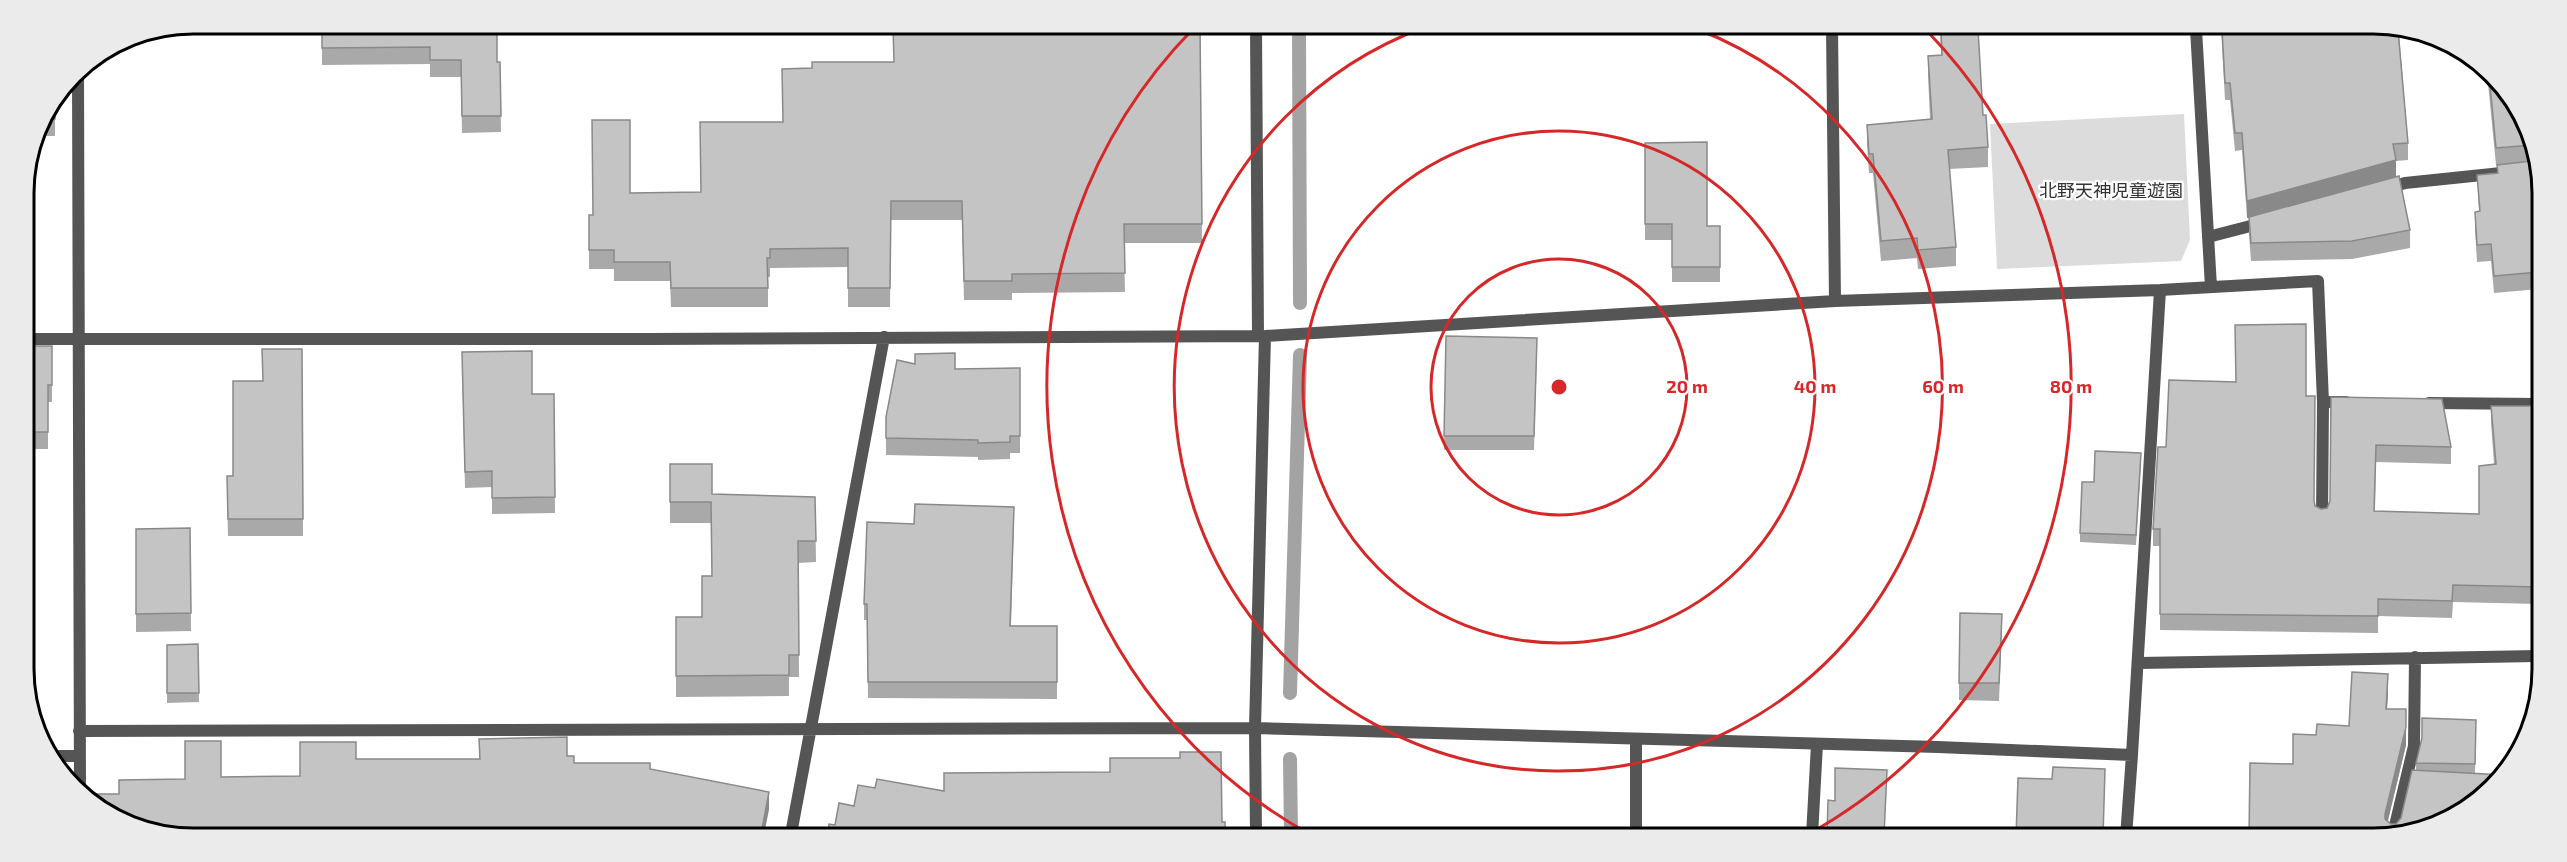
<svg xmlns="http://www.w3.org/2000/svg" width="2567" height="862" font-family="'Exo 2','Noto Sans JP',sans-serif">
  <rect width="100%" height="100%" fill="#fff"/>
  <path fill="#dcdcdc" d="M 2184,114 L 2190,240 L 2181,261 L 1997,269 L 1990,124 Z"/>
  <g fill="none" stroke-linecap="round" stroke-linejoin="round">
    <path stroke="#a3a3a3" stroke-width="14" d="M 1299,27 L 1300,303
      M 1290,693 L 1300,355
      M 1290,759 L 1291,835"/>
    <path stroke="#555" stroke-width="12" d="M 2322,518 L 2323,402
      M 1812,836 L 1817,744"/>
    <path stroke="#555" stroke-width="12" d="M 1256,27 L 1258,336
      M 1832,28 L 1835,301
      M 2196,29 L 2211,287
      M 78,71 L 80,789
      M 2386,189 L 2405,183 L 2511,172
      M 2208,237 L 2262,223
      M 25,339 L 649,339 L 1265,336 L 1835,301 L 2160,290 L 2318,281 L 2323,402 L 2346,402
      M 2429,403 L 2539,404
      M 2139,663 L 2537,656
      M 79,731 L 1255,728 L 1938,747 L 2132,755 L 2160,290
      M 1636,740 L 1636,836
      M 54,756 L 79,756
      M 791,834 L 884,337
      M 2393,834 L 2414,746 L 2415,657
      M 1256,835 L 1255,728 L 1265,336
      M 2126,837 L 2132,755"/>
  </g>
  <path fill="#a9a9a9" d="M 322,24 L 497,25 L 497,62 L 500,62 L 501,132 L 462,133 L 461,77 L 430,77 L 430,64 L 322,65 Z
    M 1200,27 L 1202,243 L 1124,243 L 1125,292 L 1012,293 L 1012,300 L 964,300 L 962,220 L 891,220 L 890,307 L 848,307 L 848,267 L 770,268 L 770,277 L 768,277 L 768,307 L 671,307 L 670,281 L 614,281 L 614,269 L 589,269 L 589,215 L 593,215 L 630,193 L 701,192 L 783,122 L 812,68 L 894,62 Z
    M 1940,29 L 1978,29 L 1983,115 L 1988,147 L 1988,167 L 1949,169 L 1956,247 L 1956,266 L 1918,269 L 1917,258 L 1881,261 L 1873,173 L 1869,173 L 1867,144 L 1867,125 L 1930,119 L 1928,75 L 1928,56 L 1941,55 Z
    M 2221,29 L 2418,30 L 2421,32 L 2399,34 L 2408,143 L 2408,160 L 2396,161 L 2396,176 L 2410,230 L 2410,248 L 2352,259 L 2251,261 L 2249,235 L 2249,218 L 2247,218 L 2242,150 L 2235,151 L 2230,100 L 2225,100 Z
    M 2487,73 L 2501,81 L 2540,160 L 2539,289 L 2494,293 L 2491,261 L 2477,262 L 2475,229 L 2475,212 L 2479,211 L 2477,175 L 2497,174 L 2497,165 L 2496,165 Z
    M 55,102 L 55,136 L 35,136 L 37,128 Z
    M 1645,143 L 1707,226 L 1720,226 L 1720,282 L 1672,282 L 1672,240 L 1645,240 Z
    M 1446,336 L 1537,352 L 1534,450 L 1444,450 Z
    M 25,346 L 52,346 L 52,402 L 48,402 L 48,449 L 26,449 Z
    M 302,349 L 303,536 L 228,536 L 227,493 L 262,381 Z
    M 915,364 L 955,369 L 1020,368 L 1020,453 L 1010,453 L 1010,459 L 978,460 L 978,457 L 886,455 L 886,417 Z
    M 462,368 L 532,394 L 554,394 L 555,513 L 492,514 L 492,487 L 465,488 Z
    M 2306,396 L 2314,501 L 2315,506 L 2321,509 L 2327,508 L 2330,501 L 2331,397 L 2451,447 L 2451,464 L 2376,462 L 2375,511 L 2479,514 L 2494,464 L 2491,423 L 2491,406 L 2539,406 L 2538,604 L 2453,602 L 2452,618 L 2378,616 L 2378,633 L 2160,630 L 2160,546 L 2153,546 L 2153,529 Z
    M 2141,463 L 2136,545 L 2080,542 L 2080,533 L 2094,482 Z
    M 670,464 L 712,494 L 815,497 L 816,562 L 798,563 L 799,677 L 789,677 L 789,696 L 676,697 L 676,617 L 702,617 L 712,576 L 711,523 L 670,523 Z
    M 1014,523 L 1011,626 L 1057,626 L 1057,699 L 868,698 L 867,620 L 864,620 L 864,604 L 914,524 Z
    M 190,528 L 191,631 L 136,632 L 136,529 Z
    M 2002,632 L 1999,701 L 1959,700 L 1959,683 Z
    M 198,644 L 199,702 L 167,703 L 167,645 Z
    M 2388,692 L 2387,709 L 2406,745 L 2388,821 L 2391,824 L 2396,824 L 2401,818 L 2416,771 L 2416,763 L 2476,720 L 2475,773 L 2385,838 L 2293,764 L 2316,735 L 2349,726 Z
    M 479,739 L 567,756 L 574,763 L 650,769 L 769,809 L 764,834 L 149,832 L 87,794 L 119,794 L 185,779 L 221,777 L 300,776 L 356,759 L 479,759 Z"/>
  <path fill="#898989" d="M 2396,160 L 2396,177 L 2247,218 L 2247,201 Z
    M 2388,674 L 2388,692 L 2386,727 L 2386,709 Z
    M 2406,709 L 2406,745 L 2385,832 L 2385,814 Z
    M 769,792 L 769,809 L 764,834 L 761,834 Z"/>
  <path fill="#c4c4c4" stroke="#898989" stroke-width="1.5" d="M 322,24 L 497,25 L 497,62 L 500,62 L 501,116 L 462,116 L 461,60 L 430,60 L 430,47 L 322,48 Z
    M 893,26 L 1200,27 L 1202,224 L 1124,224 L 1125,273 L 1012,274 L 1012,281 L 964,281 L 962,201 L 891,201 L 890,288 L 848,288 L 848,248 L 770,249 L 770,258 L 767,258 L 768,288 L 671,288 L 670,262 L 614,262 L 614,250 L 589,250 L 589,215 L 593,215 L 592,120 L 630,120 L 630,193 L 701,192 L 700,122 L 783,122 L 782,69 L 812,68 L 812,62 L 894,62 Z
    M 1941,29 L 1978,29 L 1983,115 L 1986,115 L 1988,147 L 1948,150 L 1956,247 L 1918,250 L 1917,238 L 1881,241 L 1873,154 L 1869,154 L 1867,125 L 1932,119 L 1928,56 L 1942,55 Z
    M 2222,29 L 2398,30 L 2408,143 L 2393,144 L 2396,160 L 2247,201 L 2242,133 L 2235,133 L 2230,83 L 2225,83 Z
    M 2489,74 L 2501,81 L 2532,145 L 2496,148 Z
    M 55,102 L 55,119 L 43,119 Z
    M 1707,142 L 1707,226 L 1720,226 L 1720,267 L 1672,267 L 1672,224 L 1645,224 L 1645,143 Z
    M 2540,160 L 2539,272 L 2494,276 L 2491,244 L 2477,245 L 2475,212 L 2480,211 L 2477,175 L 2498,173 L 2497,165 Z
    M 2399,176 L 2410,230 L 2352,241 L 2251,243 L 2249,217 Z
    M 2306,324 L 2306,396 L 2315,396 L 2314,501 L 2315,506 L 2321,509 L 2327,508 L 2330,501 L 2331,397 L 2442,399 L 2451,447 L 2376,445 L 2374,511 L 2479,514 L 2479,466 L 2496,464 L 2491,406 L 2539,406 L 2538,587 L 2453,585 L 2452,601 L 2378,599 L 2378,616 L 2160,614 L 2160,529 L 2153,529 L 2158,447 L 2166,447 L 2169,380 L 2236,382 L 2235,325 Z
    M 1446,336 L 1537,338 L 1534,436 L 1444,436 Z
    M 25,346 L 52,346 L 52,385 L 48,385 L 48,432 L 26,432 Z
    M 262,349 L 302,349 L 303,519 L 228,519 L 227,476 L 233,476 L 233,381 L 263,381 Z
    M 532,351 L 532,394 L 554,394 L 555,497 L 492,498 L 492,471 L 465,472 L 462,352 Z
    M 955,353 L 955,369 L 1020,368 L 1020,436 L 1010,436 L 1010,442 L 978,443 L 978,440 L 886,438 L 886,417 L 897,360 L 915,364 L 915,354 Z
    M 2095,451 L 2141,453 L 2136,535 L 2080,533 L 2082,482 L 2094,482 Z
    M 670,464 L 712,464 L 712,494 L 815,497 L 816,541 L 798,541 L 799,655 L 789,655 L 789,675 L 676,676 L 676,617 L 702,617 L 702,576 L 712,576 L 711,502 L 670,502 Z
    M 915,504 L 1014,507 L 1010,626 L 1057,626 L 1057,682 L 868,682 L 867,604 L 864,604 L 867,522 L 914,524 Z
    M 190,528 L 191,613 L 136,614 L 136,529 Z
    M 1960,613 L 2002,614 L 1999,683 L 1959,683 Z
    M 198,644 L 199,693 L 167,693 L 167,645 Z
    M 2352,672 L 2388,674 L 2386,709 L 2406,709 L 2406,727 L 2385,814 L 2385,819 L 2391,824 L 2396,824 L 2401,818 L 2412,770 L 2503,775 L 2477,803 L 2385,838 L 2249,837 L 2250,763 L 2293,764 L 2293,734 L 2316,735 L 2317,724 L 2349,726 Z
    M 2422,718 L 2476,720 L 2475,764 L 2416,763 L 2422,738 Z
    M 567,737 L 567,756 L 574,756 L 574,763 L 650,763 L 650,769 L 769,792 L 761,834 L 164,832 L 164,828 L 142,828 L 87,794 L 119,794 L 119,780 L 185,779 L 185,741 L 221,741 L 221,777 L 300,776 L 300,742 L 356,742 L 356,759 L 480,759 L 479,739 Z
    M 1180,752 L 1221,752 L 1222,822 L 1225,822 L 1225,835 L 828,834 L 829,824 L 835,825 L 839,803 L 854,806 L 858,785 L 875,788 L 877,779 L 944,791 L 944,773 L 1110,772 L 1110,758 L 1180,758 Z
    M 2053,767 L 2105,769 L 2103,837 L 2016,837 L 2018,778 L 2052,779 Z
    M 1835,768 L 1887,770 L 1884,836 L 1827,836 L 1828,800 L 1835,801 Z"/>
  <g fill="none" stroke="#d62828" stroke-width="3">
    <circle cx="1559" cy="387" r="128"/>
    <circle cx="1559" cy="387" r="256"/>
    <path d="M1697 29A384 384 0 1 1 1425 27"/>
    <path d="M1311 835A512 512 0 0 1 1194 28M1927 31A512 512 0 0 1 1807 835"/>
  </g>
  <g text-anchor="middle" stroke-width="4.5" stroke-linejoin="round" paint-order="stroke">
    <g font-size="18" fill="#333" stroke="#fff">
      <text x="2111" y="197">北野天神児童遊園</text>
    </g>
  </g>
  <path d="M0 0H2567V862H0ZM193 34H2373A159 159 0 0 1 2532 193V669A159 159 0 0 1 2373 828H193A159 159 0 0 1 34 669V193A159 159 0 0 1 193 34Z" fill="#ebebeb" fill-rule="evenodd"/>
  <path fill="none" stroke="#000" stroke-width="3" d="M193 34H2373A159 159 0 0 1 2532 193V669A159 159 0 0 1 2373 828H193A159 159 0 0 1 34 669V193A159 159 0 0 1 193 34Z"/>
  <circle cx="1559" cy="387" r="9" fill="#d62828" stroke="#fff" stroke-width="3"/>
  <g font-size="18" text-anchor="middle" font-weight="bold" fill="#d62828" stroke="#fff" stroke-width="4.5" stroke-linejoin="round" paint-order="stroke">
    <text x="1687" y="393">20 m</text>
    <text x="1815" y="393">40 m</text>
    <text x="1943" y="393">60 m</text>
    <text x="2071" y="393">80 m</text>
  </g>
</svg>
